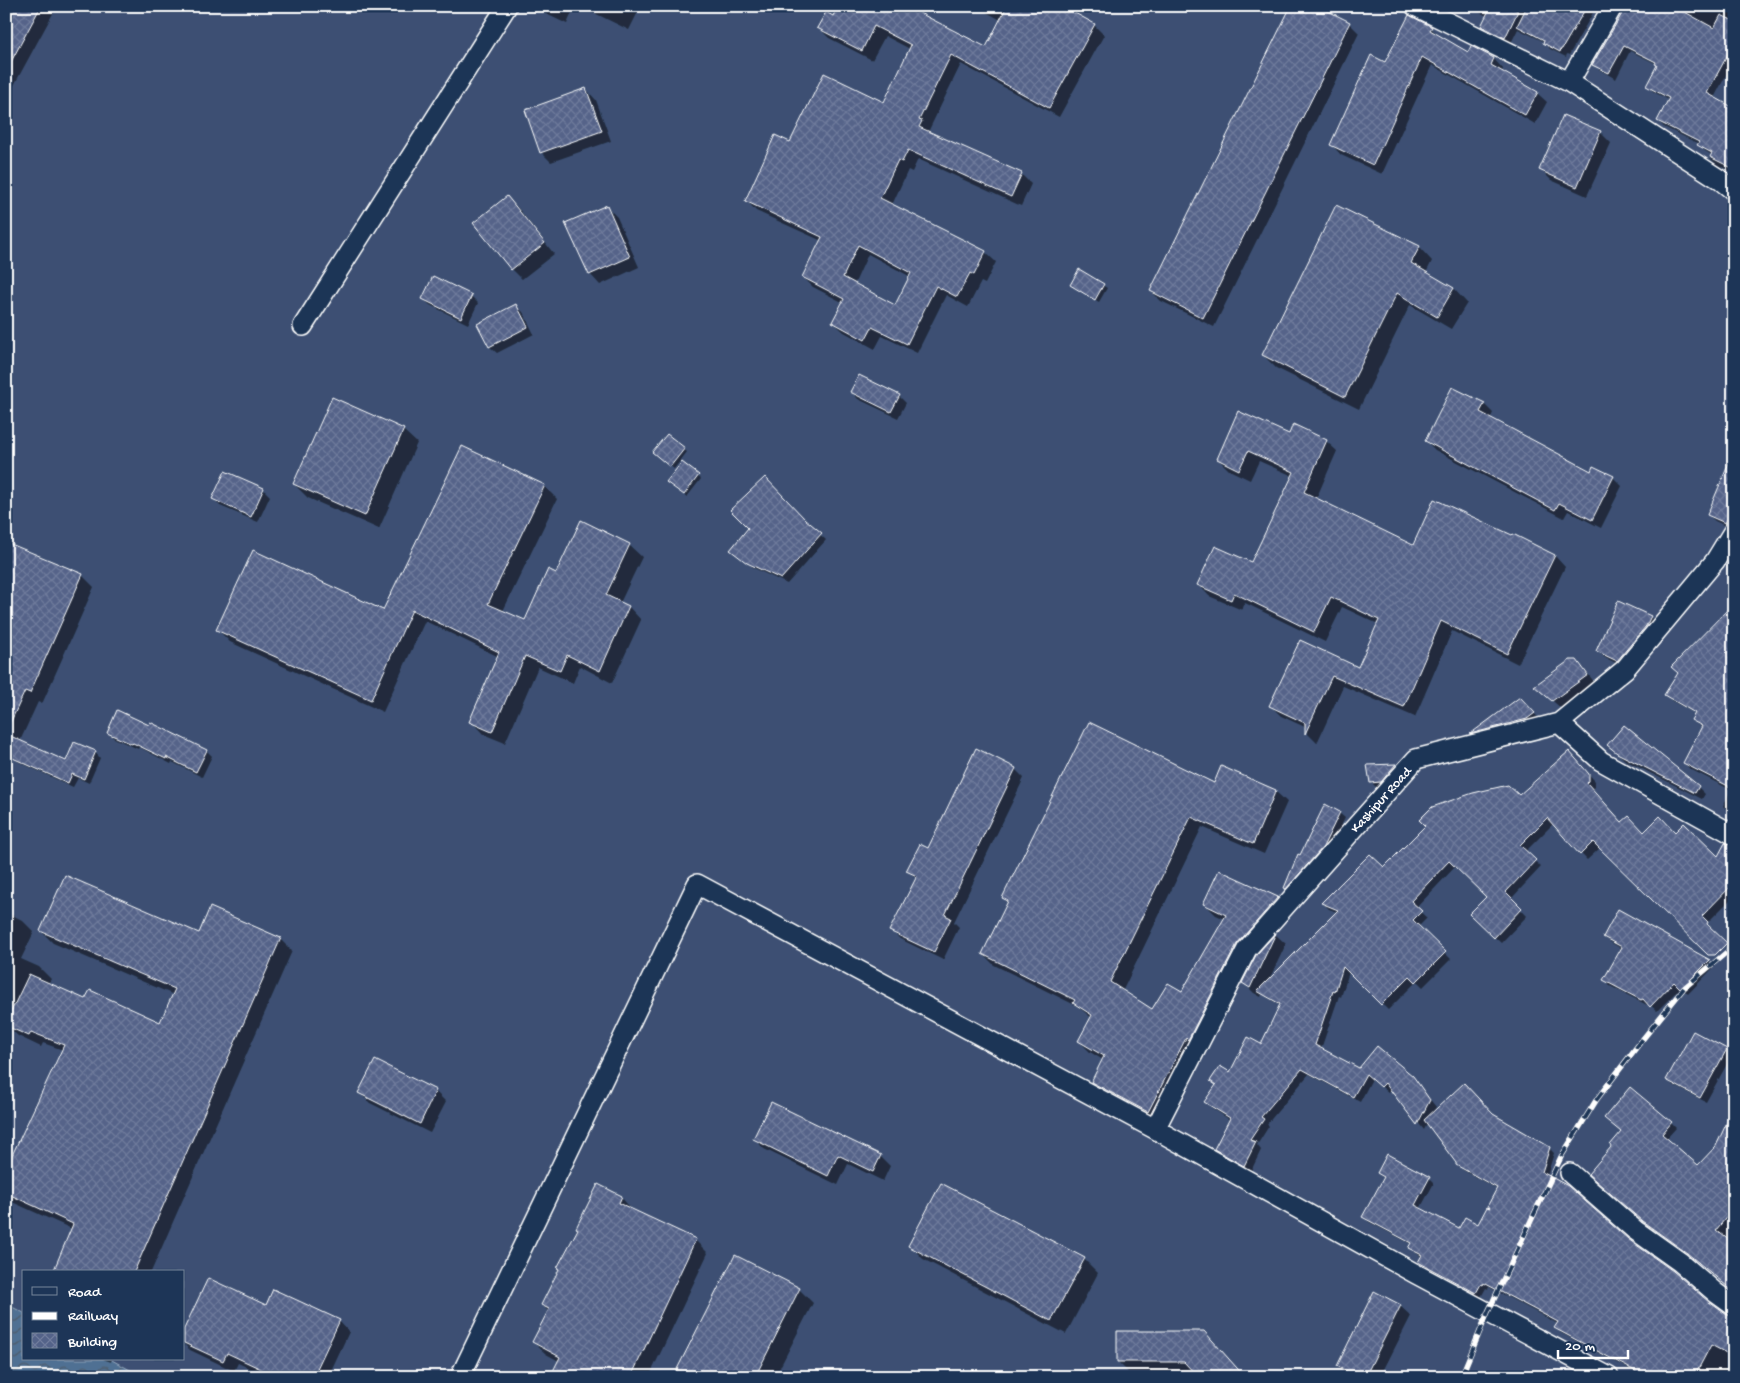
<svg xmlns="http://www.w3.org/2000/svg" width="1740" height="1383" font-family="'Gochi Hand',sans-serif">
  <defs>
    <pattern id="water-waves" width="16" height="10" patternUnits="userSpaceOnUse" patternTransform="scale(1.25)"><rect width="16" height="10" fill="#507093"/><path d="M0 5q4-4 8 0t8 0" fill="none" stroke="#4e5a68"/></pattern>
    <pattern id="building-cross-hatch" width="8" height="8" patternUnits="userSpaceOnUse" patternTransform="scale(1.25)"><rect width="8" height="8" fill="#546389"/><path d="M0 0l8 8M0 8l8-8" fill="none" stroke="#6e7a9b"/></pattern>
  </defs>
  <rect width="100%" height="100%" fill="#2c4265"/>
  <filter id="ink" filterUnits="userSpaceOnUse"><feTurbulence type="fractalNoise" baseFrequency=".02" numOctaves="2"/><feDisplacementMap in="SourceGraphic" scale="10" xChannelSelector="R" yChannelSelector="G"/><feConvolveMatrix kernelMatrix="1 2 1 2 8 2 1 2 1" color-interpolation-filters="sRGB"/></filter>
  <g filter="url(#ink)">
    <path fill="#3c5073" d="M 6,6 L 1734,6 L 1734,1377 L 143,1377 L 110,1359 L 184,1359 L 184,1272 L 24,1272 L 24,1313 L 6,1304 Z"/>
    <path fill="url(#water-waves)" stroke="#96a9be" d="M 6,1304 L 24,1313 L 24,1359 L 110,1359 L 143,1377 L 6,1377 Z"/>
    <path fill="#0007" fill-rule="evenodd" d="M 6,6 L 57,6 L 6,100 Z
      M 537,6 L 575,6 L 567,24 L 544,13 Z
      M 580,6 L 641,6 L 629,30 Z
      M 975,6 L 1059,6 L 1094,25 L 1104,35 L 1059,117 L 961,64 L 929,130 L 931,133 L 1021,174 L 1031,184 L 1021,206 L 918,159 L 912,172 L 908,170 L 892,205 L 985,252 L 996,262 L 985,284 L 981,282 L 968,307 L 946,295 L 917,353 L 882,336 L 875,349 L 844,332 L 833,322 L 844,303 L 813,287 L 803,277 L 822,241 L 756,211 L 746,200 L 790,144 L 884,104 L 910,49 L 885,36 L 872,60 L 829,38 L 819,28 L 834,18 L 986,49 L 1001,20 ZM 868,254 L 911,277 L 896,307 L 854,285 Z
      M 1436,6 L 1452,6 L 1449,13 Z
      M 1468,6 L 1610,6 L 1603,16 L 1594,11 L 1569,55 L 1567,54 L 1566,57 L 1550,49 L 1545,42 L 1518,29 L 1511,43 L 1488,32 L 1483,26 L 1487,16 Z
      M 1625,6 L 1734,6 L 1734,60 L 1714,98 L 1734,122 L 1734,173 L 1716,164 L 1710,158 L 1712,155 L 1705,151 L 1699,144 L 1664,127 L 1658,121 L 1669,100 L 1654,92 L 1648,86 L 1659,65 L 1630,51 L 1616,79 L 1600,70 L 1594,64 L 1624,12 Z
      M 1349,23 L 1359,33 L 1214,327 L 1161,301 L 1151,291 Z
      M 1431,28 L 1441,38 L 1468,54 L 1471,48 L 1494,59 L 1503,69 L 1502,72 L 1537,93 L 1547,102 L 1535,124 L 1432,65 L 1382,174 L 1341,155 L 1332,145 Z
      M 586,89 L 596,100 L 611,141 L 551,162 L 541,152 Z
      M 1564,116 L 1600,132 L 1611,143 L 1587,196 L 1551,180 L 1540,169 Z
      M 507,198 L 518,208 L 554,254 L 522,279 L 512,269 Z
      M 607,207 L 617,217 L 639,267 L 600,285 L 590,274 Z
      M 1419,247 L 1432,261 L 1426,273 L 1454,289 L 1467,303 L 1451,329 L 1410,305 L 1359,409 L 1276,368 L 1263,355 Z
      M 1079,271 L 1107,288 L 1099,302 L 1071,285 Z
      M 434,278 L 472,297 L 478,303 L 468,324 L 430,305 L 423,299 Z
      M 516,306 L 523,312 L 534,334 L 497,353 L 490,347 L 479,325 Z
      M 852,392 L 899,396 L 906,403 L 898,418 L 858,399 Z
      M 1484,404 L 1493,413 L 1490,419 L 1591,472 L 1613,477 L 1622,486 L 1601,528 L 1568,511 L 1564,518 L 1435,450 L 1426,441 Z
      M 403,430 L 417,443 L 379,529 L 308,498 L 294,484 Z
      M 667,435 L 687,452 L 674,469 L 657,455 Z
      M 1289,435 L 1326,441 L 1337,451 L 1316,499 L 1414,546 L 1514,536 L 1555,556 L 1565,567 L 1518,664 L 1452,631 L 1415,717 L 1343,686 L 1317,743 L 1307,733 L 1307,728 L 1281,716 L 1270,705 L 1300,641 L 1359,668 L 1378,624 L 1342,607 L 1325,642 L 1245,603 L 1242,610 L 1209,596 L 1199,585 L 1251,564 L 1293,476 L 1259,461 L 1250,480 L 1229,470 L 1218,459 Z
      M 682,464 L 701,479 L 687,497 L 671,485 Z
      M 1734,482 L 1734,528 L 1732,529 L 1715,521 L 1708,515 Z
      M 544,486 L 557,499 L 503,611 L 526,621 L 557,574 L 629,545 L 642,557 L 620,603 L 629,607 L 641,620 L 612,683 L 580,666 L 573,683 L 538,667 L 505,743 L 483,734 L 471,721 L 499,657 L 425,621 L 383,712 L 230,642 L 218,630 L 384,611 Z
      M 263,489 L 270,496 L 258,522 L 220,506 L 214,499 Z
      M 806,522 L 826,540 L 787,584 L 754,568 L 732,550 Z
      M 6,543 L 82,575 L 94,587 L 42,704 L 38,702 L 20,741 L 67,763 L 95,752 L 100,758 L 89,783 L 78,778 L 73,787 L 19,762 L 6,753 Z
      M 1734,602 L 1734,815 L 1723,806 L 1731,790 L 1690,769 L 1684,763 L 1702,728 L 1693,720 L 1696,714 L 1672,701 L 1666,695 L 1732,606 L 1731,605 Z
      M 1650,617 L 1657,623 L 1624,667 L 1604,657 L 1597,650 Z
      M 1577,661 L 1597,685 L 1563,710 L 1536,686 Z
      M 1520,698 L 1544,724 L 1482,743 L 1472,734 Z
      M 151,723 L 207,751 L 212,756 L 202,777 L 172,762 L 171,764 L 139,747 L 138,749 L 114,738 L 108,733 L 150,726 Z
      M 1609,745 L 1698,787 L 1705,794 L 1702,799 L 1625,760 Z
      M 1575,759 L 1595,781 L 1595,787 L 1592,790 L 1623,823 L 1644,833 L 1675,834 L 1718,858 L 1734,847 L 1734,896 L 1692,938 L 1600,848 L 1587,860 L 1553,824 L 1525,852 L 1541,867 L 1511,899 L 1527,916 L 1501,943 L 1470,914 L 1487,897 L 1456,866 L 1416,908 L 1427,918 L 1418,927 L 1451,959 L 1423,987 L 1417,981 L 1388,1010 L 1349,972 L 1341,997 L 1339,996 L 1321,1049 L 1359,1070 L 1412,1077 L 1436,1107 L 1432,1114 L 1493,1116 L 1549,1148 L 1554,1153 L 1547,1176 L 1708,1303 L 1727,1316 L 1734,1318 L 1734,1377 L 1644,1377 L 1561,1333 L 1556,1328 L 1558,1324 L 1489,1287 L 1488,1289 L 1486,1288 L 1481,1297 L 1424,1267 L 1419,1262 L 1422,1257 L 1409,1248 L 1411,1244 L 1369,1222 L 1364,1217 L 1384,1178 L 1378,1173 L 1429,1178 L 1434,1183 L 1420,1209 L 1460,1230 L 1479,1226 L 1494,1212 L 1497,1189 L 1463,1170 L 1428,1122 L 1424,1130 L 1391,1089 L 1388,1092 L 1372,1079 L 1360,1102 L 1309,1074 L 1267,1124 L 1269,1126 L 1257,1145 L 1261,1150 L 1251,1171 L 1222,1155 L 1216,1149 L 1230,1120 L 1212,1108 L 1206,1102 L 1230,1074 L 1261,1045 L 1281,1006 L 1262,994 L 1261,997 L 1254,993 L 1244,983 L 1257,956 L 1276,935 L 1286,944 L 1268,982 L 1337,912 L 1329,909 L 1323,903 L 1384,869 L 1519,797 Z
      M 1369,766 L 1396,766 L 1402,772 L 1378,789 L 1371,782 Z
      M 1015,769 L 1024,778 L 954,922 L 959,927 L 943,960 L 900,939 L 891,930 L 917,879 L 908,870 Z
      M 1214,784 L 1275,791 L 1287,802 L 1264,854 L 1202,827 L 1122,992 L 1152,1011 L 1182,993 L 1225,919 L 1216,915 L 1204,903 L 1219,871 L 1277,898 L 1288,909 L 1248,955 L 1160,1122 L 1104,1093 L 1092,1082 L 1103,1060 L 1090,1052 L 1079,1041 L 1092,1018 L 1077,1006 L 994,965 L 983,954 L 1008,903 L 1004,898 Z
      M 1339,813 L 1345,818 L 1328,852 L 1291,893 L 1285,888 L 1300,856 Z
      M 6,912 L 22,920 L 34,932 L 21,959 L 39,967 L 51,979 L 48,984 L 86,1000 L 161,1024 L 174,995 L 53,943 L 41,931 L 200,934 L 280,939 L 292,951 L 151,1272 L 54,1272 L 72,1229 L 10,1201 L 6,1197 L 6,1171 L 63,1050 L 43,1043 L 41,1047 L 18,1036 L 6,1025 L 13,1010 L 6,1006 Z
      M 1604,937 L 1693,952 L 1709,961 L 1715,966 L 1688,994 L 1681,987 L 1657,1011 L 1649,1004 L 1647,1005 L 1610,986 L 1605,980 L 1622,949 L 1610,942 Z
      M 1693,1032 L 1727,1050 L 1732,1055 L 1706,1102 L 1673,1085 L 1668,1080 Z
      M 375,1062 L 436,1092 L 446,1102 L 430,1133 L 370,1103 L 360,1093 Z
      M 772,1104 L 880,1156 L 890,1166 L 883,1181 L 848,1164 L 838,1185 L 764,1149 L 755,1139 Z
      M 1671,1123 L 1676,1128 L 1666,1139 L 1698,1167 L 1734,1132 L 1734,1240 L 1718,1258 L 1734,1268 L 1734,1292 L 1693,1258 L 1648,1226 L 1595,1179 Z
      M 598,1186 L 622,1198 L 633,1211 L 695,1240 L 708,1253 L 649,1377 L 552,1377 L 559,1361 L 546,1354 L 533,1342 L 549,1312 L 542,1305 Z
      M 910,1245 L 1084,1259 L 1098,1273 L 1066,1334 L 923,1259 Z
      M 209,1279 L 266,1306 L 339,1321 L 349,1332 L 328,1377 L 268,1377 L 238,1363 L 234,1371 L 190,1350 L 184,1344 L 184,1332 Z
      M 799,1289 L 813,1303 L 775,1377 L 674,1377 Z
      M 1400,1306 L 1411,1316 L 1380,1377 L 1348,1376 L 1338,1366 Z
      M 1214,1343 L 1195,1372 L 1128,1372 L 1118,1362 Z
      M 103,1359 L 112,1359 L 111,1362 Z"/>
    <path fill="url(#building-cross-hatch)" stroke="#fff" fill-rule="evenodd" d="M 6,6 L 41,6 L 6,71 Z
      M 835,6 L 906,6 L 986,47 L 1007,6 L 1062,6 L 1095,24 L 1049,108 L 951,55 L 919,120 L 922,121 L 919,127 L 1022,173 L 1011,197 L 908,150 L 902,162 L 898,160 L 880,198 L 986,251 L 974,275 L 970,273 L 957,297 L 936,286 L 907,344 L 872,327 L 865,340 L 832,322 L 844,299 L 802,277 L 822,237 L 745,201 L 775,135 L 790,142 L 824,73 L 884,102 L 911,45 L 874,26 L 862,51 L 817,28 L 826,12 L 833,16 L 837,8 ZM 858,245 L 911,273 L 895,305 L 843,277 Z
      M 1291,6 L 1318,6 L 1350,22 L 1203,318 L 1150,291 Z
      M 1491,6 L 1508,6 L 1518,11 L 1505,38 L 1481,26 Z
      M 1527,6 L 1587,6 L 1562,49 L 1561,49 L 1560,52 L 1543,43 L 1544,40 L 1517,26 Z
      M 1624,6 L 1674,6 L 1714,28 L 1721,15 L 1734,21 L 1734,43 L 1707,93 L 1734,108 L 1734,169 L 1710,157 L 1712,153 L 1697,145 L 1699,142 L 1657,121 L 1669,98 L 1646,86 L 1657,65 L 1655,64 L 1656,62 L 1624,46 L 1609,73 L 1592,65 L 1623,12 Z
      M 1409,15 L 1432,27 L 1430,30 L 1468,52 L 1471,46 L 1494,58 L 1491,65 L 1538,92 L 1525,115 L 1422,57 L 1373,165 L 1330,145 L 1371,55 L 1385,62 Z
      M 586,88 L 602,131 L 540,153 L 525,110 Z
      M 1563,115 L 1601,131 L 1577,187 L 1539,170 Z
      M 507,196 L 545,243 L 511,270 L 473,223 Z
      M 607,205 L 630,257 L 589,275 L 565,223 Z
      M 1336,205 L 1420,246 L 1411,263 L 1454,288 L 1437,317 L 1397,293 L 1345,397 L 1262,355 Z
      M 1079,269 L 1104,284 L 1095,300 L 1070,285 Z
      M 433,276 L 472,295 L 461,318 L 422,299 Z
      M 516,304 L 528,327 L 489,347 L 477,324 Z
      M 859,375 L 900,395 L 891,412 L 850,392 Z
      M 1452,387 L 1485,403 L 1480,412 L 1591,471 L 1593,466 L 1614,476 L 1592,520 L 1559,503 L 1555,510 L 1425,441 Z
      M 332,397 L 404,429 L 365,516 L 293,484 Z
      M 1238,411 L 1289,434 L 1293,424 L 1327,440 L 1304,492 L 1413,545 L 1434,499 L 1512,535 L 1513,534 L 1555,555 L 1507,654 L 1441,621 L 1404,707 L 1332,676 L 1305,734 L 1305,723 L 1269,706 L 1300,640 L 1358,667 L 1379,620 L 1331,597 L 1314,632 L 1234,593 L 1231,600 L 1197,585 L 1215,546 L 1251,562 L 1294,472 L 1248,451 L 1239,470 L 1217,459 Z
      M 667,434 L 685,448 L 670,467 L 652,452 Z
      M 462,446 L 545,485 L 488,604 L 525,620 L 548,569 L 556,573 L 581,520 L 630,544 L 606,595 L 629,606 L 600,671 L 567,655 L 560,671 L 525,656 L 492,732 L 469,722 L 499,652 L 412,610 L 371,700 L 216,630 L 253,550 L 383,610 Z
      M 1734,451 L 1734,507 L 1725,523 L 1707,515 Z
      M 682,462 L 699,475 L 684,495 L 666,482 Z
      M 225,471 L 264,488 L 251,517 L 212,499 Z
      M 765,477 L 805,519 L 822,533 L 781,579 L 747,563 L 730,550 L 748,528 L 730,510 Z
      M 6,542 L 83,574 L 30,693 L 25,691 L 6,732 Z
      M 1618,601 L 1651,616 L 1646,626 L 1617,661 L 1596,651 Z
      M 1734,603 L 1734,789 L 1683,763 L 1702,726 L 1691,720 L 1695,713 L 1664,695 L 1678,673 L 1671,667 Z
      M 1570,660 L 1577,660 L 1588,675 L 1552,701 L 1534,686 Z
      M 1520,697 L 1535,713 L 1527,719 L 1470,734 Z
      M 117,710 L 149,725 L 150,722 L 207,750 L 196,772 L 166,757 L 166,759 L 133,743 L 132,744 L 107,733 Z
      M 1089,722 L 1214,783 L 1221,766 L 1276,790 L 1253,844 L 1191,817 L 1110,982 L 1152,1009 L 1168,983 L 1182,991 L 1226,915 L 1203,904 L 1219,870 L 1278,897 L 1237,944 L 1188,1040 L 1186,1038 L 1148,1112 L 1091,1082 L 1104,1056 L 1078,1041 L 1092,1015 L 1073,1003 L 1075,1000 L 982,954 L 1008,901 L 1002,898 Z
      M 1624,725 L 1699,786 L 1695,793 L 1617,753 L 1607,745 Z
      M 6,734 L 66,761 L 74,742 L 96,751 L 84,779 L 72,774 L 68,783 L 6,755 Z
      M 976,748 L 1016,768 L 945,915 L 951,918 L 934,952 L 889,931 L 917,876 L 906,871 L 920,844 L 928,848 Z
      M 1569,751 L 1589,774 L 1589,781 L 1587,783 L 1622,822 L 1629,816 L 1644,832 L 1660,816 L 1675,832 L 1684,823 L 1718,856 L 1725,843 L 1734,846 L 1734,883 L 1702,916 L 1708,922 L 1707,924 L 1727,943 L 1715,955 L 1708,955 L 1593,842 L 1580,855 L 1547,818 L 1520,845 L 1536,860 L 1506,892 L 1522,908 L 1494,938 L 1469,914 L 1486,897 L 1449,861 L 1411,901 L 1422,911 L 1413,920 L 1446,952 L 1416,982 L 1410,976 L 1381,1005 L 1343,967 L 1335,992 L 1333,991 L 1315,1045 L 1359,1068 L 1377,1046 L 1413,1076 L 1430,1100 L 1417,1125 L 1385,1083 L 1381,1087 L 1366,1074 L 1353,1097 L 1302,1069 L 1261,1117 L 1264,1119 L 1250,1140 L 1256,1142 L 1244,1166 L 1214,1149 L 1230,1118 L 1204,1102 L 1216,1085 L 1210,1081 L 1220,1066 L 1230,1072 L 1248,1037 L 1261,1044 L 1280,1004 L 1257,991 L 1338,910 L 1321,903 L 1370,854 L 1384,867 L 1425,826 L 1419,820 L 1432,807 L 1473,793 L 1508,785 L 1519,795 Z
      M 1396,764 L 1381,782 L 1370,783 L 1367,765 Z
      M 1325,804 L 1340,812 L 1323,847 L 1286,889 L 1284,888 L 1298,854 L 1300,855 Z
      M 65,875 L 199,933 L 210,907 L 281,938 L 134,1272 L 53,1272 L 73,1224 L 6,1193 L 6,1168 L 64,1045 L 31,1032 L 29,1036 L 6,1026 L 6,1022 L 29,974 L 85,999 L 90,990 L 160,1022 L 175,989 L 40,931 Z
      M 1618,909 L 1710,960 L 1681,989 L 1674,982 L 1650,1007 L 1643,999 L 1641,1000 L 1603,980 L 1622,947 L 1603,937 Z
      M 1276,933 L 1250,988 L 1242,983 L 1256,955 Z
      M 1693,1031 L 1727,1049 L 1700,1098 L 1666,1080 Z
      M 375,1060 L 436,1090 L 420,1124 L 358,1093 Z
      M 1464,1083 L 1493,1114 L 1550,1147 L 1542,1172 L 1568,1186 L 1628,1239 L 1673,1271 L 1709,1302 L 1727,1315 L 1734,1317 L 1734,1357 L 1711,1345 L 1694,1377 L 1646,1377 L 1554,1328 L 1558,1322 L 1484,1283 L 1483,1285 L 1481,1284 L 1476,1293 L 1418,1262 L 1422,1255 L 1408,1248 L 1411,1243 L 1362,1217 L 1384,1177 L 1377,1173 L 1387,1154 L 1430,1177 L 1415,1205 L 1459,1228 L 1465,1217 L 1478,1224 L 1487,1207 L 1490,1208 L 1488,1205 L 1497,1188 L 1456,1165 L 1456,1163 L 1424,1120 Z
      M 1630,1087 L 1672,1122 L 1662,1134 L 1698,1165 L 1716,1146 L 1734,1107 L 1734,1208 L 1716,1230 L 1734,1244 L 1734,1292 L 1687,1253 L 1642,1221 L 1588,1174 L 1611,1147 L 1610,1145 L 1621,1132 L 1604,1118 Z
      M 771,1102 L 881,1155 L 873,1172 L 838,1155 L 828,1176 L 753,1139 Z
      M 941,1183 L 1085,1258 L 1051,1321 L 908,1246 Z
      M 598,1184 L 622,1196 L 619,1203 L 696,1239 L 631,1377 L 550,1377 L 560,1357 L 532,1342 L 549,1309 L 541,1305 L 559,1269 L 557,1268 L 578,1229 L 576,1228 Z
      M 735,1255 L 800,1288 L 755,1377 L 673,1377 Z
      M 208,1278 L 266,1305 L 273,1289 L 340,1320 L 313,1377 L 278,1377 L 227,1353 L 223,1361 L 184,1343 L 184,1329 Z
      M 1374,1291 L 1401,1305 L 1365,1377 L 1358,1377 L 1337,1366 Z
      M 1117,1331 L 1204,1331 L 1245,1377 L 1198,1377 L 1184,1362 L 1117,1362 Z"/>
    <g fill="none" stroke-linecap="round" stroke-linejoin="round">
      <defs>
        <path id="minor" d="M 1415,6 L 1569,82 L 1719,179 L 1734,191
          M 1569,82 L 1613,6
          M 303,326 L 507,6
          M 1559,723 L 1601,761 L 1734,835
          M 1155,1129 L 1247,949 L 1416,759 L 1559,723 L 1625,669 L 1715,561 L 1734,530
          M 1570,1173 L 1635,1230 L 1680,1262 L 1716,1293 L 1734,1306
          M 460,1377 L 697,884 L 1155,1129 L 1416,1274 L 1609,1377"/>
      </defs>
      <use href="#minor" stroke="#fff" stroke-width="22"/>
      <use href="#minor" stroke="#1d3557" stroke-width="19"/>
      <defs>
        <path id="rail" d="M 1461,1377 L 1488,1312 L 1561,1157 L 1597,1099 L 1642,1040 L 1684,988 L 1734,946"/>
      </defs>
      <use href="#rail" stroke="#fff" stroke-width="5.5"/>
      <use href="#rail" stroke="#1d3557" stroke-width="4" stroke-dasharray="11" stroke-linecap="butt"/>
    </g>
  </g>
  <g text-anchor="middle" stroke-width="4.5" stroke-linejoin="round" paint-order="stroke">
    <g font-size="14" fill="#fff" stroke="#1d3557">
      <text transform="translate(1380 799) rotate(-48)" y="5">Kashipur Road</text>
    </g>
  </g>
  <rect width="1740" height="1383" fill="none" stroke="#1d3557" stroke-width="25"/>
  <rect x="12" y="12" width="1715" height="1358" fill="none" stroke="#fff" stroke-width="2" filter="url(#ink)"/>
  <rect x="22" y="1270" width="162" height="90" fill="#1d3557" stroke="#77869a"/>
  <rect x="32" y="1287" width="25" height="8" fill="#1d3557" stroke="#77869a"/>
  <text x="68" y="1296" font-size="15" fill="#ffffff">Road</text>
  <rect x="32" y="1312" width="25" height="8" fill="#ffffff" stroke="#77869a"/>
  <text x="68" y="1320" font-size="15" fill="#ffffff">Railway</text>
  <rect x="32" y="1333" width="25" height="15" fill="url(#building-cross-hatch)" stroke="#77869a"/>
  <text x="68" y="1346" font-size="15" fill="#ffffff">Building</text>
  <path d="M1558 1350v8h70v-8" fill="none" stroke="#ffffff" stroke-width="2.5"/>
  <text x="1565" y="1350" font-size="15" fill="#ffffff" stroke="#1d3557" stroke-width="4" paint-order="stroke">20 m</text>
</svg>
